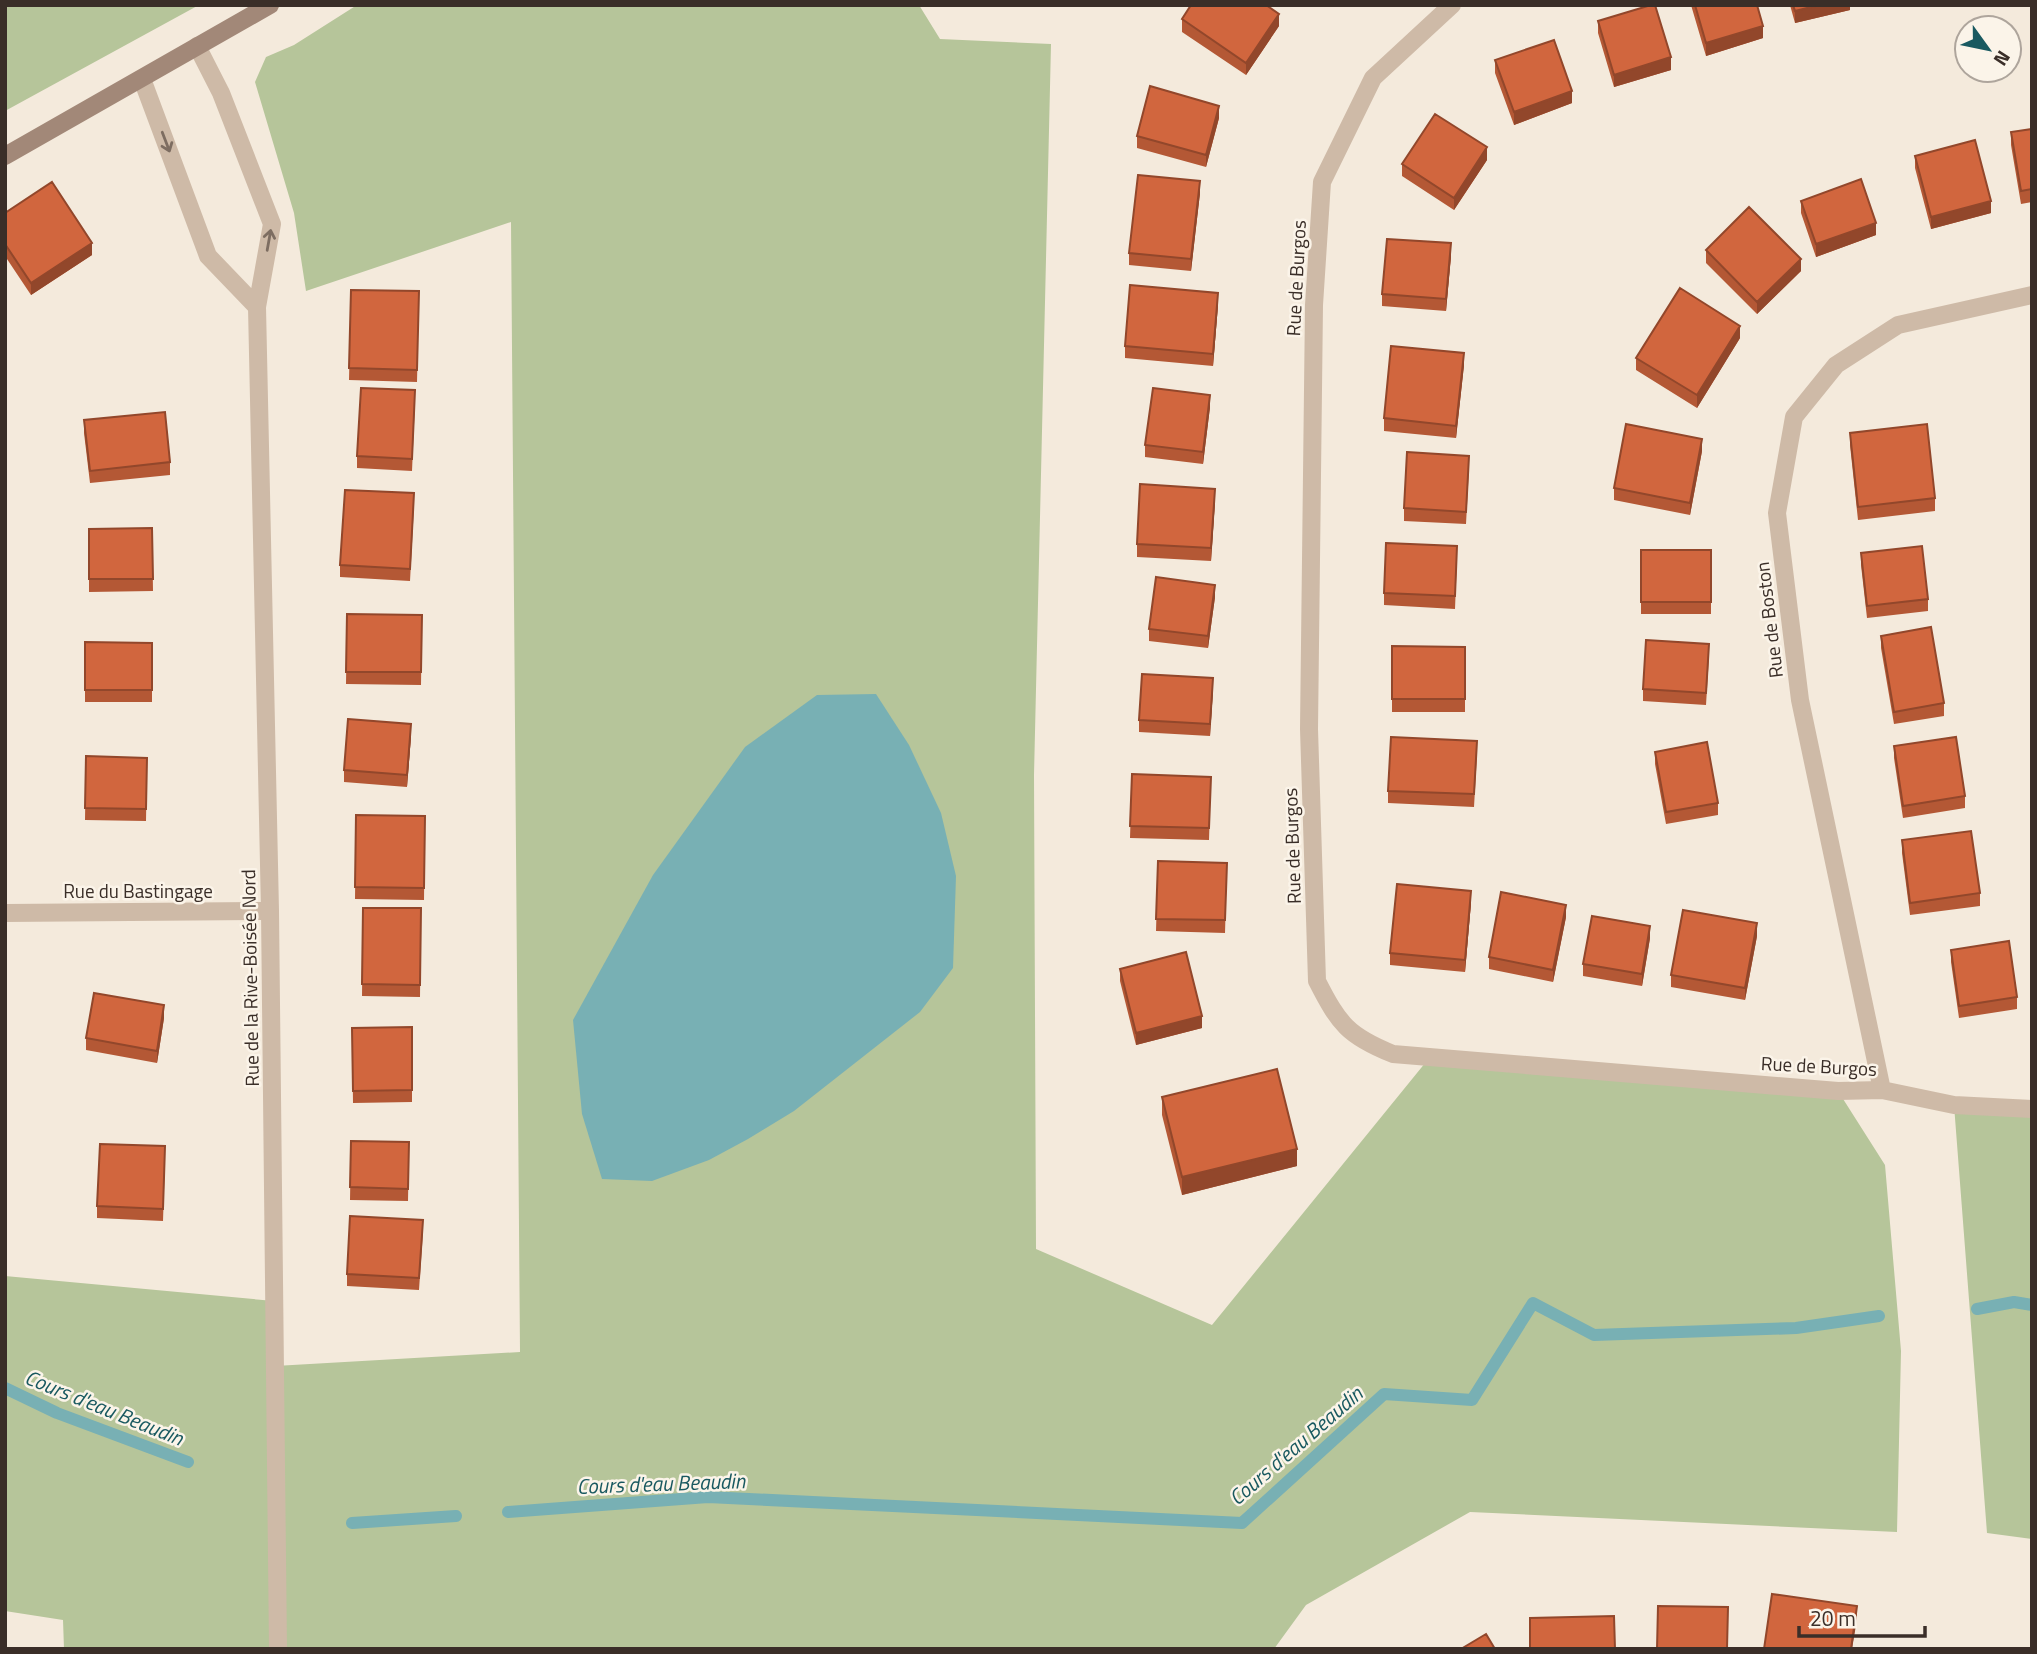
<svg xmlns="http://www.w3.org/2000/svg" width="2037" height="1654" font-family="'Titillium Web',sans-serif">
  <rect width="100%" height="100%" fill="#f4eadc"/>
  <path fill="#b6c59a" d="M 5,5 L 199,5 L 5,111 Z
    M 357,5 L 919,5 L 940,39 L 1051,44 L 1034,775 L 1036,1249 L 1212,1325 L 1430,1057 L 1838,1091 L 1885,1165 L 1901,1351 L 1897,1532 L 1470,1512 L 1306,1605 L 1274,1649 L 64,1649 L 63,1620 L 5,1611 L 5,1276 L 274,1301 L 275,1366 L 520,1352 L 511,222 L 306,291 L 294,213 L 255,82 L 266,57 L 294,45 Z
    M 1954,1105 L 2032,1109 L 2032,1539 L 1987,1533 Z"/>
  <path fill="#78b0b4" d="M 876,694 L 909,745 L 941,813 L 956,876 L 953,968 L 920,1012 L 794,1111 L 748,1139 L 709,1160 L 652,1181 L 602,1179 L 582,1114 L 573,1020 L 653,875 L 745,747 L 817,695 Z"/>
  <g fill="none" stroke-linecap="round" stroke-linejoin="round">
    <path stroke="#78b0b4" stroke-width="12" d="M 1977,1309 L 2014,1302 L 2032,1305
      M 5,1388 L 57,1413 L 188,1462
      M 508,1512 L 708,1497 L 1242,1523 L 1384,1394 L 1472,1400 L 1533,1303 L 1594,1335 L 1796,1328 L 1879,1316
      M 352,1523 L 456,1516"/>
    <path stroke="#cebaa7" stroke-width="18" d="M 1452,5 L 1373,78 L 1322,182 L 1314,305 L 1309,729 L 1317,981 C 1339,1024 1348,1036 1393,1054 L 1838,1091 L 1882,1090 L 1954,1105 L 2032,1109
      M 197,46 L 221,93 L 272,224 L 257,307 L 270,911 L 278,1649
      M 142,79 L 208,256 L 257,307
      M 5,913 L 270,911
      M 1882,1090 L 1800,700 L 1777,513 L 1794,417 L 1836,365 L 1898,325 L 2032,295"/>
    <path stroke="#a28878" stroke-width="18" d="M 5,156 L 270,5"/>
  </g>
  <path fill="#b45835" d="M 1691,5 L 1757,5 L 1763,38 L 1706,56 Z
    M 1790,5 L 1850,5 L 1850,10 L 1795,23 Z
    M 1182,19 L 1279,26 L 1246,75 L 1182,32 Z
    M 1598,21 L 1671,70 L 1614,87 L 1598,33 Z
    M 1495,60 L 1572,103 L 1514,125 L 1495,73 Z
    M 1219,118 L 1206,167 L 1137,148 L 1137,136 Z
    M 2032,129 L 2032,202 L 2021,204 L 2011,145 L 2011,132 Z
    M 1915,156 L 1991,213 L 1931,229 L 1915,168 Z
    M 1487,160 L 1454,210 L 1402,176 L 1402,164 Z
    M 1200,193 L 1191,271 L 1129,265 L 1129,253 Z
    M 1801,201 L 1876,235 L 1816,257 L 1801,213 Z
    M 5,213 L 92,255 L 31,295 L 5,256 Z
    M 1706,250 L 1801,271 L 1757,314 L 1706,263 Z
    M 1451,256 L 1446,311 L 1382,306 L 1382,294 Z
    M 351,290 L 419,291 L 417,382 L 349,380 Z
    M 1218,305 L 1213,366 L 1125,358 L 1125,346 Z
    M 1740,338 L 1697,408 L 1636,370 L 1636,358 Z
    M 1464,365 L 1456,438 L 1384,431 L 1384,418 Z
    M 415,402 L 412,471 L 357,468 L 357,456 Z
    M 1210,407 L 1203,464 L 1145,457 L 1145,445 Z
    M 84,420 L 170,462 L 170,475 L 90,483 L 84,433 Z
    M 1850,433 L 1935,498 L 1935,511 L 1858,520 L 1850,445 Z
    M 1702,451 L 1690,515 L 1614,500 L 1614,488 Z
    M 1469,468 L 1466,524 L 1404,521 L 1404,508 Z
    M 1215,501 L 1211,561 L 1137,557 L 1137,544 Z
    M 414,506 L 410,581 L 340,577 L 340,565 Z
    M 152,528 L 153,591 L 89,592 L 89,529 Z
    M 1641,550 L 1711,550 L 1711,614 L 1641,614 Z
    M 1861,553 L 1928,599 L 1928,611 L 1867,618 L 1861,565 Z
    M 1457,558 L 1455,609 L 1384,605 L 1384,593 Z
    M 1215,597 L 1208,648 L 1149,641 L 1149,629 Z
    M 347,614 L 422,615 L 421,685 L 346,684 Z
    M 1881,636 L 1944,703 L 1944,716 L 1894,724 L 1881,648 Z
    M 85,642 L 152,643 L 152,702 L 85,702 Z
    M 1392,646 L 1465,647 L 1465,712 L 1392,712 Z
    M 1709,656 L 1706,705 L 1643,701 L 1643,689 Z
    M 1213,690 L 1210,736 L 1139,732 L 1139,720 Z
    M 411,736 L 407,787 L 344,782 L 344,770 Z
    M 1894,746 L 1965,796 L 1965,808 L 1903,818 L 1894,758 Z
    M 1655,752 L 1718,803 L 1718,815 L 1666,824 L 1655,764 Z
    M 1477,754 L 1474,807 L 1388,803 L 1388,791 Z
    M 86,756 L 147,758 L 146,821 L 85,820 Z
    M 1132,774 L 1211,777 L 1209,840 L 1130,838 Z
    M 356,815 L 425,816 L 424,900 L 355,899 Z
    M 1902,840 L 1980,893 L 1980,906 L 1910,915 L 1902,853 Z
    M 1158,861 L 1227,863 L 1225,933 L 1156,931 Z
    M 1471,903 L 1465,972 L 1390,965 L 1390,953 Z
    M 363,908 L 421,908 L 420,997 L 362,996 Z
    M 1566,917 L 1553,982 L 1489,969 L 1489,957 Z
    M 1757,936 L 1745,1000 L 1671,987 L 1671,975 Z
    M 1650,938 L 1642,986 L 1583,976 L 1583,964 Z
    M 1951,950 L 2017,997 L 2017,1009 L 1959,1018 L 1951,962 Z
    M 1120,969 L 1202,1028 L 1136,1045 L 1120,981 Z
    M 164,1018 L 157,1063 L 86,1050 L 86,1038 Z
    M 412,1027 L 412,1102 L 353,1103 L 352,1028 Z
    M 1162,1097 L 1297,1166 L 1182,1195 L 1162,1115 Z
    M 351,1141 L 409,1142 L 408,1201 L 350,1200 Z
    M 165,1159 L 163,1221 L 97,1218 L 97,1206 Z
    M 423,1232 L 419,1290 L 347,1286 L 347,1274 Z"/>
  <path fill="#92472b" d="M 1819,5 L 1850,5 L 1850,10 L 1795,23 L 1795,11 Z
    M 1279,14 L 1279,26 L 1246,75 L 1246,63 Z
    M 1763,26 L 1763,38 L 1706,56 L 1706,43 Z
    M 1671,57 L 1671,70 L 1614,87 L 1614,75 Z
    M 1572,91 L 1572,103 L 1514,125 L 1514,112 Z
    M 1219,106 L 1219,118 L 1206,167 L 1206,155 Z
    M 1487,147 L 1487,160 L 1454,210 L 1454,198 Z
    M 1200,181 L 1200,193 L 1191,271 L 1191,259 Z
    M 1991,201 L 1991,213 L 1931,229 L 1931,217 Z
    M 1876,223 L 1876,235 L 1816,257 L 1816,244 Z
    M 92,243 L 92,255 L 31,295 L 31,283 Z
    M 1451,243 L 1451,256 L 1446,311 L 1446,299 Z
    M 1801,259 L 1801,271 L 1757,314 L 1757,302 Z
    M 1218,293 L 1218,305 L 1213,366 L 1213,354 Z
    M 1740,326 L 1740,338 L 1697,408 L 1697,395 Z
    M 1464,353 L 1464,365 L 1456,438 L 1456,426 Z
    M 1210,395 L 1210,407 L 1203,464 L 1203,452 Z
    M 1702,439 L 1702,451 L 1690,515 L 1690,503 Z
    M 1215,489 L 1215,501 L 1211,561 L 1211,548 Z
    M 1215,585 L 1215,597 L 1208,648 L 1208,636 Z
    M 1213,678 L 1213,690 L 1210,736 L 1210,724 Z
    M 411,724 L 411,736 L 407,787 L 407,775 Z
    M 1471,891 L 1471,903 L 1465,972 L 1465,960 Z
    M 1566,905 L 1566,917 L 1553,982 L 1553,970 Z
    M 1757,923 L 1757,936 L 1745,1000 L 1745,988 Z
    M 1650,926 L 1650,938 L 1642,986 L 1642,974 Z
    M 164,1005 L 164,1018 L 157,1063 L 157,1051 Z
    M 1202,1016 L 1202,1028 L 1136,1045 L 1136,1033 Z
    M 1297,1149 L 1297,1166 L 1182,1195 L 1182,1177 Z
    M 1857,1606 L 1857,1619 L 1852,1649 L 1851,1649 Z"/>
  <path fill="#d1663e" stroke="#92472b" stroke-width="2" d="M 1191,5 L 1266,5 L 1279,14 L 1246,63 L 1182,19 Z
    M 1651,5 L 1655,5 L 1671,57 L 1614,75 L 1598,21 Z
    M 1695,5 L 1757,5 L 1763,26 L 1706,43 Z
    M 1793,5 L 1819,5 L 1795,11 Z
    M 1554,40 L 1572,91 L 1514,112 L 1495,60 Z
    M 1150,86 L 1219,106 L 1206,155 L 1137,136 Z
    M 1435,114 L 1487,147 L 1454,198 L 1402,164 Z
    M 2032,129 L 2032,189 L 2021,191 L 2011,132 Z
    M 1975,140 L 1991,201 L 1931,217 L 1915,156 Z
    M 1138,175 L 1200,181 L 1191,259 L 1129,253 Z
    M 1861,179 L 1876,223 L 1816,244 L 1801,201 Z
    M 52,182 L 92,243 L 31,283 L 5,244 L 5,213 Z
    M 1749,207 L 1801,259 L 1757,302 L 1706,250 Z
    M 1387,239 L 1451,243 L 1446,299 L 1382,294 Z
    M 1130,285 L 1218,293 L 1213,354 L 1125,346 Z
    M 1680,288 L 1740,326 L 1697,395 L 1636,358 Z
    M 351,290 L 419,291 L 417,370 L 349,368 Z
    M 1391,346 L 1464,353 L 1456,426 L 1384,418 Z
    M 361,388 L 415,390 L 412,459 L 357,456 Z
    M 1153,388 L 1210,395 L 1203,452 L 1145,445 Z
    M 165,412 L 170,462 L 90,471 L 84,420 Z
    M 1626,424 L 1702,439 L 1690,503 L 1614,488 Z
    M 1927,424 L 1935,498 L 1858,507 L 1850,433 Z
    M 1407,452 L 1469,456 L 1466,512 L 1404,508 Z
    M 1140,484 L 1215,489 L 1211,548 L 1137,544 Z
    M 345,490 L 414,493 L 410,569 L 340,565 Z
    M 152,528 L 153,579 L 89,579 L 89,529 Z
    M 1386,543 L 1457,546 L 1455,596 L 1384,593 Z
    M 1922,546 L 1928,599 L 1867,606 L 1861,553 Z
    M 1641,550 L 1711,550 L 1711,602 L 1641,602 Z
    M 1156,577 L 1215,585 L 1208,636 L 1149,629 Z
    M 347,614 L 422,615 L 421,672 L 346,672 Z
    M 1931,627 L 1944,703 L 1894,712 L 1881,636 Z
    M 1646,640 L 1709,644 L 1706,693 L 1643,689 Z
    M 85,642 L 152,643 L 152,690 L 85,690 Z
    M 1392,646 L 1465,647 L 1465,699 L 1392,699 Z
    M 1142,674 L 1213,678 L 1210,724 L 1139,720 Z
    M 348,719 L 411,724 L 407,775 L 344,770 Z
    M 1391,737 L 1477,741 L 1474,794 L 1388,791 Z
    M 1956,737 L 1965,796 L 1903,806 L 1894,746 Z
    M 1707,742 L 1718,803 L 1666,812 L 1655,752 Z
    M 86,756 L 147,758 L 146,809 L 85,808 Z
    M 1132,774 L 1211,777 L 1209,828 L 1130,826 Z
    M 356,815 L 425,816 L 424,888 L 355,887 Z
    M 1971,831 L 1980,893 L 1910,903 L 1902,840 Z
    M 1158,861 L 1227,863 L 1225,920 L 1156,919 Z
    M 1397,884 L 1471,891 L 1465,960 L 1390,953 Z
    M 1501,892 L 1566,905 L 1553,970 L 1489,957 Z
    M 363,908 L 421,908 L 420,985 L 362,984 Z
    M 1683,910 L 1757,923 L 1745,988 L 1671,975 Z
    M 1592,916 L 1650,926 L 1642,974 L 1583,964 Z
    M 2009,941 L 2017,997 L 1959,1006 L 1951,950 Z
    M 1186,952 L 1202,1016 L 1136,1033 L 1120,969 Z
    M 94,993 L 164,1005 L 157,1051 L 86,1038 Z
    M 412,1027 L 412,1090 L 353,1091 L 352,1028 Z
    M 1277,1069 L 1297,1149 L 1182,1177 L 1162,1097 Z
    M 351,1141 L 409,1142 L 408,1189 L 350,1187 Z
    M 100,1144 L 165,1146 L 163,1209 L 97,1206 Z
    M 350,1216 L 423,1220 L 419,1278 L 347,1274 Z
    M 1772,1594 L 1857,1606 L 1851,1649 L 1764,1649 Z
    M 1658,1606 L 1728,1607 L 1727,1649 L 1657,1649 Z
    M 1614,1616 L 1615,1649 L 1530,1649 L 1530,1618 Z
    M 1486,1634 L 1495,1649 L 1461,1649 Z"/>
  <defs><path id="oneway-shaft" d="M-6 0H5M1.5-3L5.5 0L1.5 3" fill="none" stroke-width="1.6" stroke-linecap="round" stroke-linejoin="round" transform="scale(1.75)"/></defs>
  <g stroke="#7d6d61">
    <use href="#oneway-shaft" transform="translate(166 142) rotate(69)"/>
    <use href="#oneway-shaft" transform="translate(269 240) rotate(-80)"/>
  </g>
  <g text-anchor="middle" stroke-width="5" stroke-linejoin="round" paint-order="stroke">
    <g font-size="19" fill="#3a2e28" stroke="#fbf4e9">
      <text transform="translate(1296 278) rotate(-87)" y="7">Rue de Burgos</text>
      <text transform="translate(1769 620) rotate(-97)" y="7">Rue de Boston</text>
      <text transform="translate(1292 846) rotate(-92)" y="7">Rue de Burgos</text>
      <text x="138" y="898">Rue du Bastingage</text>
      <text transform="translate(250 978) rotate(-91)" y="7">Rue de la Rive-Boisée Nord</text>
      <text transform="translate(1819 1066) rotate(3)" y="7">Rue de Burgos</text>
    </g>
    <g font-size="21" font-style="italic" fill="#195960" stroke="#fbf4e9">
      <text transform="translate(104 1408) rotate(22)" y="7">Cours d'eau Beaudin</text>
      <text transform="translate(1296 1446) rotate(-41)" y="7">Cours d'eau Beaudin</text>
      <text transform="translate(661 1484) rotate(-2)" y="7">Cours d'eau Beaudin</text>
    </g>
  </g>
  <rect width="2037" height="1654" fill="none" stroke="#3a2e28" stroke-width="14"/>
  <g transform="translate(1988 49) rotate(123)"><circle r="33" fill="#fbf4e9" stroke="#aea59c" stroke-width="2"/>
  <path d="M0-5L12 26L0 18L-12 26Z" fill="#195960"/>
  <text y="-10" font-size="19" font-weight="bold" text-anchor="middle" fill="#3a2e28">N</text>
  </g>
  <path d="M1799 1626v10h126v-10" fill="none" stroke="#3a2e28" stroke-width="3.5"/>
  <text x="1810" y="1626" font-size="21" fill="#3a2e28" stroke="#fbf4e9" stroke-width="5" paint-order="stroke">20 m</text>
</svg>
